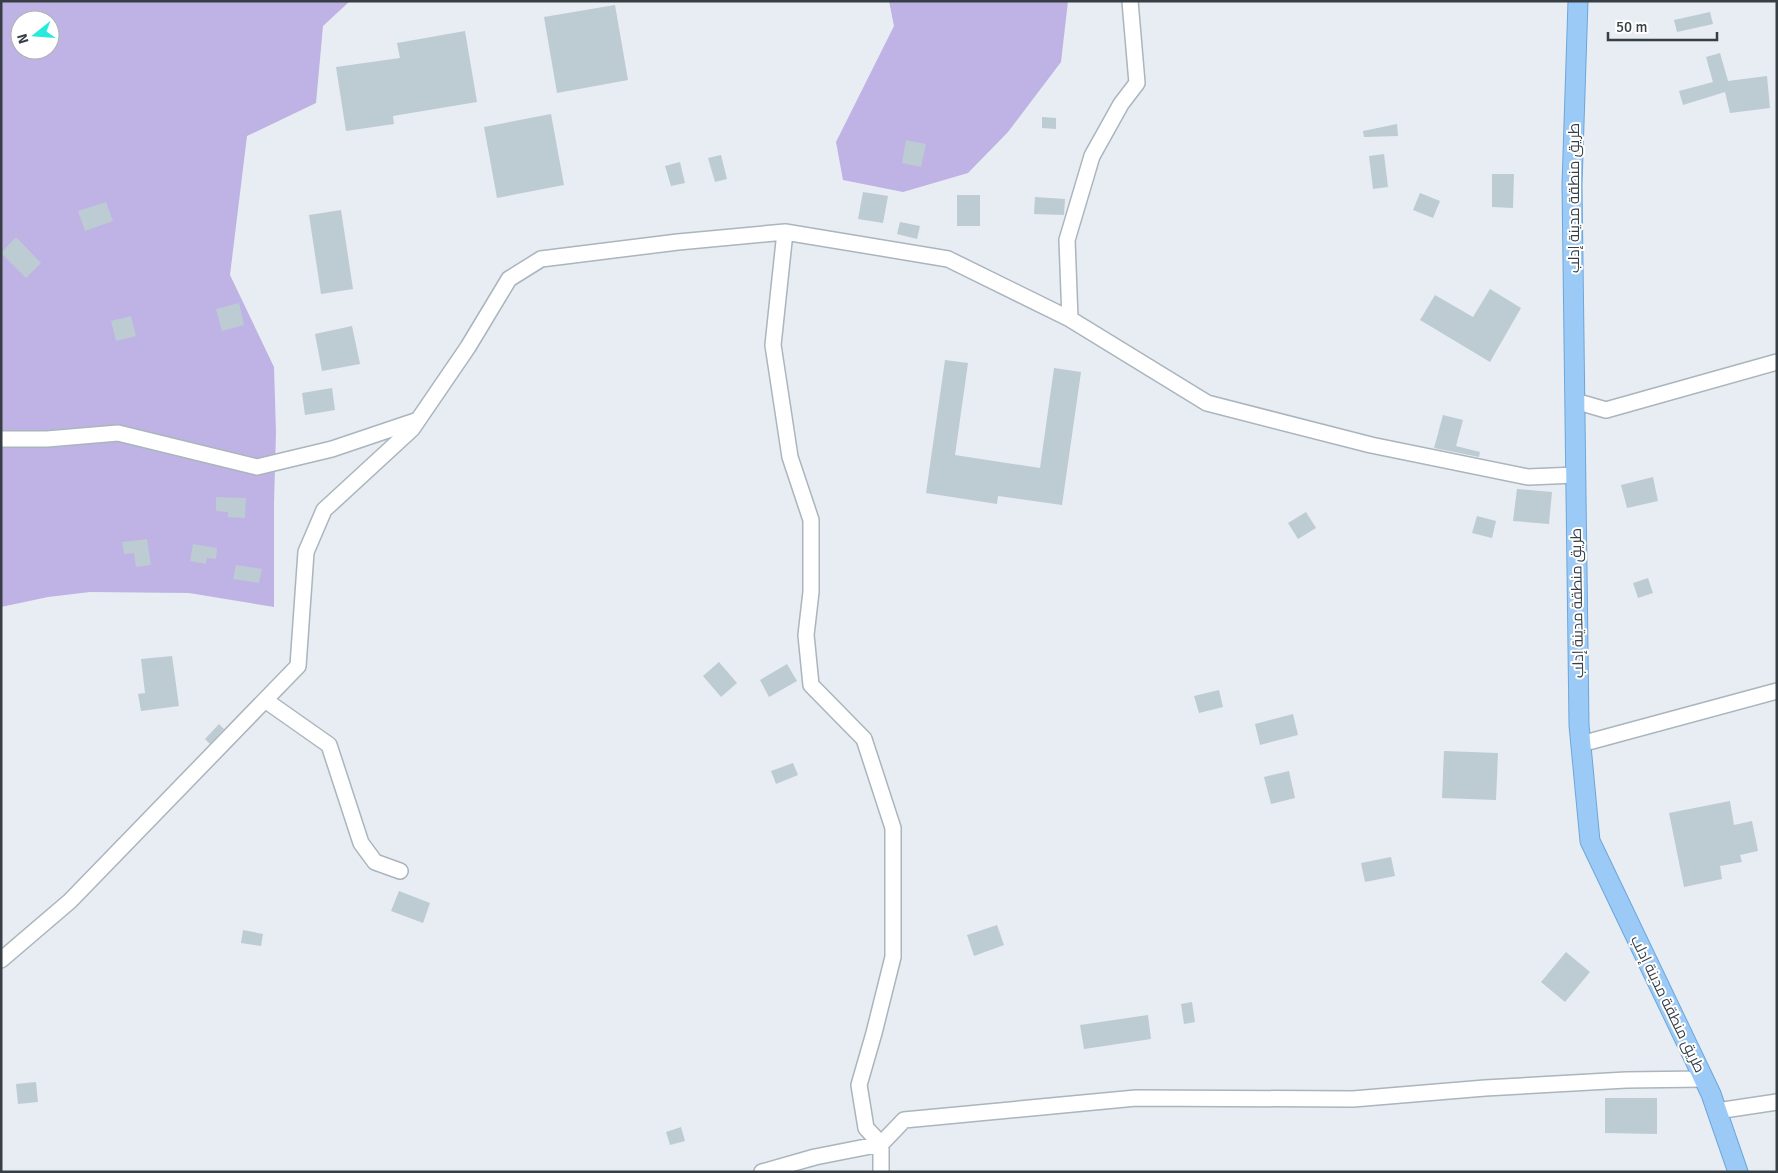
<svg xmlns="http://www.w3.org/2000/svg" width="1778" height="1173" font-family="Signika,Cairo,sans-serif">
  <rect width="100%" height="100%" fill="#e7edf2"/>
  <path fill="#beb3e4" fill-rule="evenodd" d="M 1,1 L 350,1 L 323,26 L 316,103 L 247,136 L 230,275 L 274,367 L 276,432 L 274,503 L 274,607 L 189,593 L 90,592 L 48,597 L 1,607 ZM 20,20 L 50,20 L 50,50 L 20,50 Z
    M 889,1 L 1068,1 L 1061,62 L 1008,132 L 968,173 L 903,192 L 843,180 L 836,142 L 894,26 Z"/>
  <path fill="#bdcbd3" d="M 615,5 L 628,80 L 557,93 L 544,17 Z
    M 1710,12 L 1713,24 L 1677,32 L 1674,20 Z
    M 465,31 L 477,102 L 393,116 L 394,124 L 346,131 L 336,67 L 400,58 L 397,43 Z
    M 1720,53 L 1728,81 L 1767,76 L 1770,108 L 1730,113 L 1725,92 L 1683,105 L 1679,91 L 1713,82 L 1706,57 Z
    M 551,114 L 564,185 L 497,198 L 484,127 Z
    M 1042,117 L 1056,118 L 1056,129 L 1042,128 Z
    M 1397,124 L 1398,136 L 1364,137 L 1363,131 Z
    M 906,140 L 926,144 L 921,167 L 902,163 Z
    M 1384,154 L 1388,187 L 1373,189 L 1369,156 Z
    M 721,155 L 727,179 L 715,182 L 708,158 Z
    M 680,162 L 685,183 L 671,186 L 665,166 Z
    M 1492,174 L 1514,174 L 1513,208 L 1492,207 Z
    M 863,192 L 888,196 L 883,223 L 858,219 Z
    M 1420,193 L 1440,201 L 1433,218 L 1413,210 Z
    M 957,195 L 980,195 L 980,226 L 957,226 Z
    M 1035,197 L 1065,199 L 1064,215 L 1034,214 Z
    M 106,202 L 113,221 L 85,231 L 78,211 Z
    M 341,210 L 353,289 L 321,294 L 309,215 Z
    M 900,222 L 920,226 L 917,239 L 897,234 Z
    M 16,237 L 41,263 L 26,278 L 1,253 Z
    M 1490,289 L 1521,308 L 1490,362 L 1420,320 L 1435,295 L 1473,317 Z
    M 239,303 L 244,325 L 222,331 L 216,309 Z
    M 131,316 L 136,336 L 116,341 L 111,321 Z
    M 352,326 L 360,364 L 322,371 L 315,334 Z
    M 945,360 L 968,363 L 955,455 L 1040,468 L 1054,368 L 1081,372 L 1062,505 L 998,496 L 997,504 L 926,493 Z
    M 332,388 L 335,410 L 305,415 L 302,393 Z
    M 1443,415 L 1463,420 L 1456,446 L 1480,452 L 1479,457 L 1434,448 Z
    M 1653,477 L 1658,501 L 1627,508 L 1621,485 Z
    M 1517,489 L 1552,492 L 1549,524 L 1513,521 Z
    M 216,497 L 246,498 L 245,518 L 228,517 L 228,512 L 216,511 Z
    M 1306,512 L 1316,528 L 1298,539 L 1288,523 Z
    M 1477,516 L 1496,521 L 1492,538 L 1472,533 Z
    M 147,539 L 151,565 L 136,567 L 134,553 L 124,554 L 122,542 Z
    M 193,544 L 217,548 L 216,559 L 207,558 L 206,564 L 190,561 Z
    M 236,565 L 262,569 L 259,583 L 233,579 Z
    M 1648,578 L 1653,593 L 1638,598 L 1633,583 Z
    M 172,656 L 179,706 L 141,711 L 138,694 L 145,693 L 141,659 Z
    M 719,662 L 737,683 L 721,697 L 703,676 Z
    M 787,664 L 797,681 L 769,697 L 760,680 Z
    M 1219,690 L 1223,707 L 1199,713 L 1194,696 Z
    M 1293,714 L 1298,735 L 1260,745 L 1255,724 Z
    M 219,724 L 224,729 L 210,744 L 205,739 Z
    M 1444,751 L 1498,753 L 1496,800 L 1442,798 Z
    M 793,763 L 798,775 L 776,784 L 771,771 Z
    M 1289,771 L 1295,798 L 1271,804 L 1264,777 Z
    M 1730,801 L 1734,825 L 1752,821 L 1758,851 L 1740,855 L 1742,862 L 1720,866 L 1722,879 L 1684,887 L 1669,813 Z
    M 1391,857 L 1395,876 L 1365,882 L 1361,863 Z
    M 399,891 L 430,903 L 423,923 L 391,911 Z
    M 997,925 L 1004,945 L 974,956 L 967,935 Z
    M 243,930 L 263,934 L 261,946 L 241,943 Z
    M 1566,952 L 1590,972 L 1565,1002 L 1541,982 Z
    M 1192,1002 L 1195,1022 L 1184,1024 L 1181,1004 Z
    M 1148,1015 L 1151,1039 L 1084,1049 L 1080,1025 Z
    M 36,1082 L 38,1102 L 18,1104 L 16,1084 Z
    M 1605,1098 L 1657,1098 L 1657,1134 L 1605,1133 Z
    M 681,1127 L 685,1141 L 670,1145 L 666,1132 Z"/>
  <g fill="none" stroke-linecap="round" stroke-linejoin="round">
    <defs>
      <path id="minor" d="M 785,232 L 773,345 L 790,457 L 811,520 L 811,592 L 806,635 L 811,685 L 864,739 L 893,828 L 893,957 L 874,1033 L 859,1085 L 866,1128 L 881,1144 L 881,1172
        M 1070,319 L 1067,240 L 1092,156 L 1121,104 L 1137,83 L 1130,1
        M 1575,401 L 1606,410 L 1777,362
        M 1,439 L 47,439 L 118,433 L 257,467 L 332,449 L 418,420
        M 265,700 L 329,745 L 361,843 L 375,862 L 400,871
        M 1581,744 L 1777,691
        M 1,960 L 70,901 L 298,666 L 306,552 L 324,510 L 412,429 L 468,347 L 509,279 L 541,259 L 678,242 L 785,232 L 948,259 L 1070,319 L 1207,403 L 1371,445 L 1528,477 L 1576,475
        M 1717,1111 L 1777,1102
        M 762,1172 L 815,1157 L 881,1144 L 904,1120 L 1136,1098 L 1353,1099 L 1485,1088 L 1626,1080 L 1704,1079"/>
      <path id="major" d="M 1578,1 L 1572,185 L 1579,725 L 1590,841 L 1711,1094 L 1738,1172"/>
    </defs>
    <use href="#minor" stroke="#aab5bd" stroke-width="18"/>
    <use href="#major" stroke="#6ca6db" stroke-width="21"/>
    <use href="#minor" stroke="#fff" stroke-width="15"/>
    <use href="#major" stroke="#9ccaf7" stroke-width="19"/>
  </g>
  <g text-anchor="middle" stroke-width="4" stroke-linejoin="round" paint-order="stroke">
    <g font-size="15" fill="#373f45" stroke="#fff">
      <text transform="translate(1574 198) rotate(-90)" y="5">طريق منطقة مدينة إدلب</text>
      <text transform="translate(1577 603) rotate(-91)" y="5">طريق منطقة مدينة إدلب</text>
      <text transform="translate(1668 1004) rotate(64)" y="5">طريق منطقة مدينة إدلب</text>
    </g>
  </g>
  <rect width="1778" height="1173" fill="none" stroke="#373f45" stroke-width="5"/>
  <g transform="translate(35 35) rotate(253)"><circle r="24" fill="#ffffff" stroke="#afb2b5"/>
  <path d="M0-4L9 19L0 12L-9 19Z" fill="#26eadc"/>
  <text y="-8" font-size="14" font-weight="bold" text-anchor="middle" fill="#373f45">N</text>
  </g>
  <path d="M1608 32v8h109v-8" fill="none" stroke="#373f45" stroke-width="2.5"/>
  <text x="1616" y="32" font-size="15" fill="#373f45" stroke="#ffffff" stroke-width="4" paint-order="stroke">50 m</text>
</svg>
